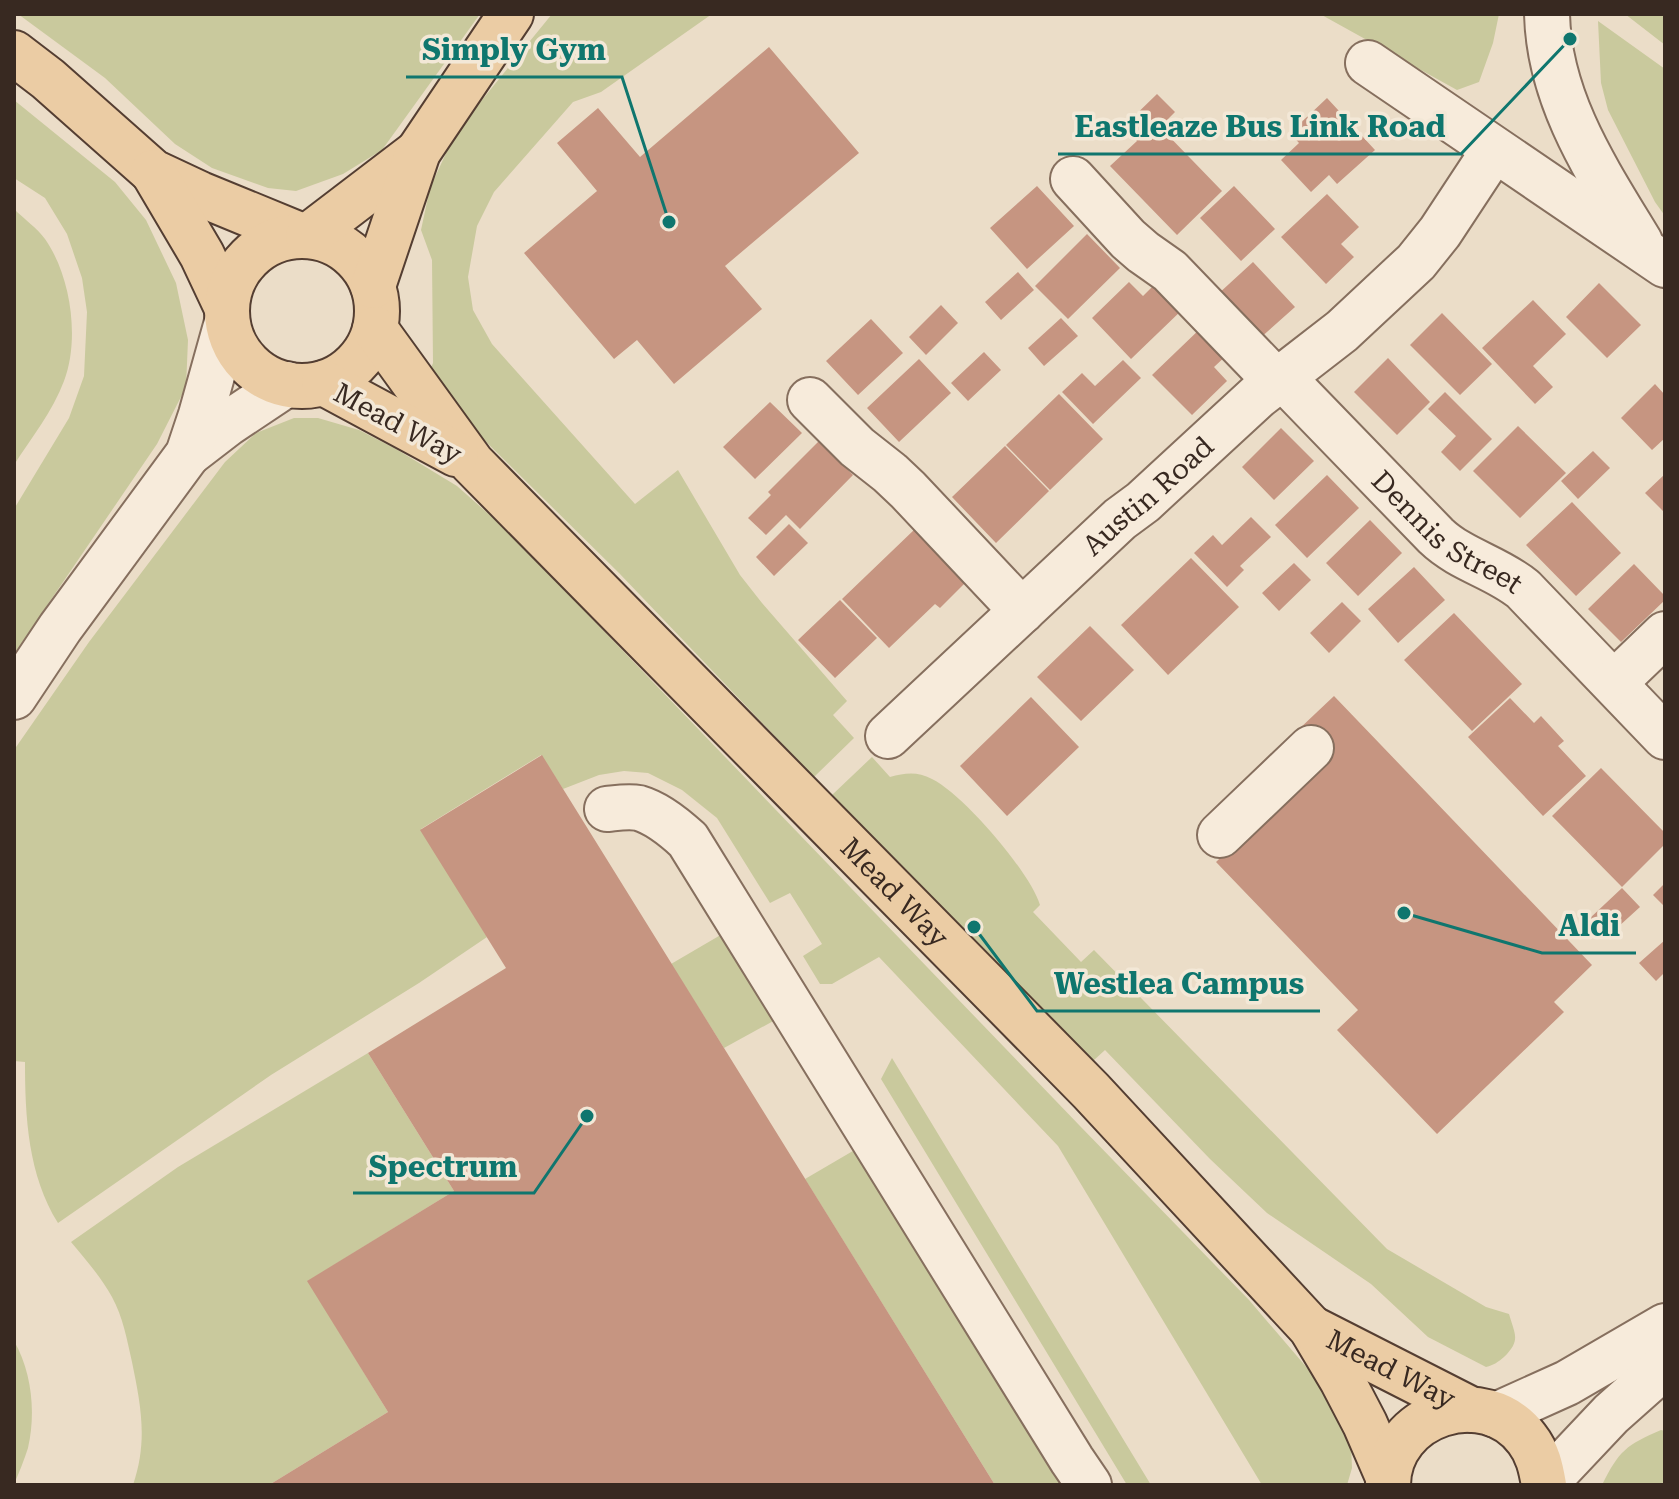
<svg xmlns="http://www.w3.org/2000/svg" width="1679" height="1499" font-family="'Roboto Serif',serif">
  <rect width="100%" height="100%" fill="#ebddc8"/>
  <path fill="#c9c99d" d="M 18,14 L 480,14 L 382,150 L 343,174 L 296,191 L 268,188 L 212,168 L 175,144 L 105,78 Z
    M 552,14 L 712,14 L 601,92 L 573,102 L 494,192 L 477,226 L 468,277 L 473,310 L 492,344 L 635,504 L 678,470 L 740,575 L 762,603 L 847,701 L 833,715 L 854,738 L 814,777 L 619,573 L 472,428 L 428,375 L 433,363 L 432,260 L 421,230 L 430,188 L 447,151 L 469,116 Z
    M 1320,14 L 1499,14 L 1493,43 L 1479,82 L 1457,90 Z
    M 1625,14 L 1665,14 L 1665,45 Z
    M 1598,21 L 1665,69 L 1665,216 L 1655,202 L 1608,110 L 1601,83 Z
    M 14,100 L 115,182 L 146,220 L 176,283 L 188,340 L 186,387 L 157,444 L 14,654 L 14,509 L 69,418 L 84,376 L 87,312 L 82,278 L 67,234 L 45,198 L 14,178 Z
    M 14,209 C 24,219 37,228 45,239 C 71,276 80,339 64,381 C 53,411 31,438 14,465 Z
    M 294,418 L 318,418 L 359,430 L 396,449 L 457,486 L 493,518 L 576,602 L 1080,1126 L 1249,1300 L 1308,1369 L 1341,1416 L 1351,1445 L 1352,1468 L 1347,1485 L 1262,1485 L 1058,1146 L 879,957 L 832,984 L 820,984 L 803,956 L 822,944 L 790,893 L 770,903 L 717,818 L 682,790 L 648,773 L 624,771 L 599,775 L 563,789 L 541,755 L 421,829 L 487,937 L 419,983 L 271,1075 L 58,1223 C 28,1175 25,1117 25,1062 L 14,1061 L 14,750 L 89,642 L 225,462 L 256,433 Z
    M 872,757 L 890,777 C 905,773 917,771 932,779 C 963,794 1030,872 1040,905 L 1033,912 L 1081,962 L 1094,950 L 1387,1249 L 1486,1307 L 1509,1314 C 1515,1335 1521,1340 1504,1357 C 1498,1362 1494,1365 1486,1367 L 1428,1337 L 1371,1284 L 1267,1213 L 1210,1159 L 1105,1050 L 1093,1061 L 1035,1006 L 832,795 Z
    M 724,933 L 777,1019 L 724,1048 L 671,964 Z
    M 368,1053 L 454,1191 L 308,1281 L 388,1412 L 269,1485 L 133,1485 C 148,1441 141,1406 132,1362 C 127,1340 123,1317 112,1297 C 101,1277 86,1260 71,1242 L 178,1167 Z
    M 892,1058 L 1151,1485 L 1127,1485 L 881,1079 Z
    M 858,1148 L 1066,1485 L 995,1485 L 805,1179 Z
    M 14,1341 C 32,1372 36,1413 28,1448 C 24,1460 19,1473 14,1484 Z
    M 1661,1430 L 1665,1431 L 1665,1485 L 1602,1485 C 1619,1451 1626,1445 1661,1430 Z"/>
  <path fill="#c69581" d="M 769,47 L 859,153 L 725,266 L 762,309 L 674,384 L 637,340 L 614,359 L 524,253 L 597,191 L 557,143 L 598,108 L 640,157 Z
    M 1157,94 L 1175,112 L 1160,127 L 1222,191 L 1177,235 L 1110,166 L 1137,141 L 1123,127 Z
    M 1327,98 L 1375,150 L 1337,184 L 1329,175 L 1311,192 L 1281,160 L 1299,143 L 1290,133 Z
    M 1037,186 L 1074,226 L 1027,269 L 990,228 Z
    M 1234,186 L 1275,229 L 1241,261 L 1200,218 Z
    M 1327,194 L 1359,227 L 1341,244 L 1354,257 L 1326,284 L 1281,237 Z
    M 1087,234 L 1120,268 L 1068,319 L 1035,286 Z
    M 1253,262 L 1295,307 L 1258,340 L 1217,295 Z
    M 1018,272 L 1034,290 L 1001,320 L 985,302 Z
    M 1158,281 L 1184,308 L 1131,359 L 1092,318 L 1129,282 L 1143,296 Z
    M 1599,283 L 1641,325 L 1607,358 L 1566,317 Z
    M 1533,300 L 1566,334 L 1533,366 L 1553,387 L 1535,404 L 1482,348 Z
    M 941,305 L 958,323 L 926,355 L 909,337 Z
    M 1442,313 L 1492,364 L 1460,395 L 1410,345 Z
    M 1061,318 L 1078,336 L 1044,366 L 1028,348 Z
    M 871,319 L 903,353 L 858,395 L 826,361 Z
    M 1203,326 L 1229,353 L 1214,367 L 1227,381 L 1192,415 L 1152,375 Z
    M 984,352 L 1001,370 L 968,401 L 951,383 Z
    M 1388,358 L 1430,402 L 1397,435 L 1354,392 Z
    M 919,359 L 951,393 L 899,442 L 867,408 Z
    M 1123,360 L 1141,378 L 1093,424 L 1062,392 L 1082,373 L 1095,386 Z
    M 1655,384 L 1665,395 L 1665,438 L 1652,450 L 1621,418 Z
    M 1445,392 L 1492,439 L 1460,471 L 1441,452 L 1456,436 L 1428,409 Z
    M 1059,394 L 1103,439 L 1050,490 L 1006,445 Z
    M 770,402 L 802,433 L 755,479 L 723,447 Z
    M 1518,426 L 1566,473 L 1520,518 L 1473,471 Z
    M 1281,428 L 1314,461 L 1274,500 L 1242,467 Z
    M 819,441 L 853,475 L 800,529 L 786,515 L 766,535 L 748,518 L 771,495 L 768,492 Z
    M 1005,446 L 1049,491 L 996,543 L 952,497 Z
    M 1593,451 L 1610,468 L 1578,499 L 1561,481 Z
    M 1665,474 L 1665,513 L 1645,493 Z
    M 1327,475 L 1359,508 L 1307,558 L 1275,525 Z
    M 1572,502 L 1621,553 L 1576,596 L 1526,545 Z
    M 1251,517 L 1271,537 L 1240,566 L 1244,570 L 1227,587 L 1194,553 L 1213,535 L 1222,545 Z
    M 1370,520 L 1402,553 L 1358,596 L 1326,563 Z
    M 789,524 L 808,543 L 774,576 L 756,557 Z
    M 916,528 L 968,580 L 940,608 L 935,604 L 889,648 L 842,599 Z
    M 1191,558 L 1239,607 L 1168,675 L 1121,625 Z
    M 1294,563 L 1311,580 L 1279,611 L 1262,593 Z
    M 1634,564 L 1665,596 L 1665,600 L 1621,642 L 1588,609 Z
    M 1414,567 L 1445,600 L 1398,643 L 1368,609 Z
    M 840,600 L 877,638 L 835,678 L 798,640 Z
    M 1342,602 L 1361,621 L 1329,653 L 1310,633 Z
    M 1454,613 L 1522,684 L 1472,731 L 1404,660 Z
    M 1090,626 L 1134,670 L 1081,721 L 1037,677 Z
    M 1334,696 L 1592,965 L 1554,1002 L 1564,1012 L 1437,1134 L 1337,1030 L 1358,1010 L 1216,862 L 1325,757 L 1298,730 Z
    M 1031,697 L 1079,747 L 1007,816 L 960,766 Z
    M 1510,698 L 1534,723 L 1541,716 L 1564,741 L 1558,746 L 1586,776 L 1543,816 L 1468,737 Z
    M 542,755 L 724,1048 L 995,1485 L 269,1485 L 388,1412 L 307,1281 L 454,1191 L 368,1053 L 506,968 L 420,830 Z
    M 1601,768 L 1665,833 L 1665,844 L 1622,887 L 1552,816 Z
    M 1665,883 L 1665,907 L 1653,895 Z
    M 1622,888 L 1640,907 L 1607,937 L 1589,919 Z
    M 1665,940 L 1665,972 L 1656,981 L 1639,963 Z"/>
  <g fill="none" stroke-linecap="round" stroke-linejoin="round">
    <defs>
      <g id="minor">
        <path d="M 1547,14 C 1549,100 1597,171 1640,242"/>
        <path d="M 1368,63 L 1665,265"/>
        <path d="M 1073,179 L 1128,239 L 1143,252 L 1170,271 L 1276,381"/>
        <path id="s1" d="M 1282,377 L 1436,536 C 1461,560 1496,567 1523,589 L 1665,737"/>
        <path d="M 810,400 L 857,447 L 890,473 L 908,490 L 1022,611"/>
        <path d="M 188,454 L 227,424 L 287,384"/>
        <path d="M 1614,683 L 1665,634"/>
        <path d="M 14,697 L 60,628 L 188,454 L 201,415 L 227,322"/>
        <path id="s2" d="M 888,736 L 1120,519 L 1143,502 L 1258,396 L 1342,331 L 1416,262 L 1440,232 L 1494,150"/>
        <path d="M 607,809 C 617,808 628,806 639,808 C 656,813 675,828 688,840 L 1072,1460 L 1089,1485"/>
        <path d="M 1220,835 L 1311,748"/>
        <path d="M 1496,1415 L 1567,1383 L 1665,1326"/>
        <path d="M 1544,1485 L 1611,1414 L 1665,1366"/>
      </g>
      <g id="major">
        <path d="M 14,53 L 48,79 L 153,172 L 200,194 L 300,235"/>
        <path d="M 153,172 L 202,255 L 227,308"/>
        <circle cx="302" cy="311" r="75"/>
        <path d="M 308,236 L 418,152"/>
        <path d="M 373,286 L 418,152 L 511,14"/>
        <path id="s3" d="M 375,329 L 472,463 L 1091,1091 L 1311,1328 L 1342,1380 L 1365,1424 L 1388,1477"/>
        <path d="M 324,383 L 456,454"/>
        <path id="s4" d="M 1311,1328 L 1472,1410"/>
        <path d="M 1388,1485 C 1388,1414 1485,1382 1527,1439 C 1538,1453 1541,1468 1544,1485"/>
      </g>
    </defs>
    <use href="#minor" stroke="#866f5e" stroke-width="48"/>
    <use href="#major" stroke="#543e32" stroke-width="48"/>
    <use href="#minor" stroke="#f7ebdb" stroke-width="44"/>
    <use href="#major" stroke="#ebcca4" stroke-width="44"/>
  </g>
  <g text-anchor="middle" stroke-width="7" stroke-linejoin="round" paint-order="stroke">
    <g font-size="28" fill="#382921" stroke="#f3e8d7">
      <text transform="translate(398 423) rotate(28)" y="10">Mead Way</text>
      <text dy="10" stroke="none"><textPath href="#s2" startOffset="354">Austin Road</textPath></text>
      <text dy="10" stroke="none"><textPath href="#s1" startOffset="228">Dennis Street</textPath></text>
      <text dy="10" stroke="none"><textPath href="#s3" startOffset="768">Mead Way</textPath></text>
      <text dy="10" stroke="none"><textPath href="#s4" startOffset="90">Mead Way</textPath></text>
    </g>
  </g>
  <path fill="none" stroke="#0f766e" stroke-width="3" d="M669 222L622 77H406M1570 39L1461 154H1058M1404 913L1542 953H1636M974 927L1037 1011H1320M587 1116L534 1193H353"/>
  <g fill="#0f766e" stroke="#f3e8d7" stroke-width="3">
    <circle cx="669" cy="222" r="8"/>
    <circle cx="1570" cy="39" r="8"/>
    <circle cx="1404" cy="913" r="8"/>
    <circle cx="974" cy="927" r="8"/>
    <circle cx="587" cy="1116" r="8"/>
  </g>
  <g font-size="30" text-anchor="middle" font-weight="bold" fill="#0f766e" stroke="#f3e8d7" stroke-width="7" stroke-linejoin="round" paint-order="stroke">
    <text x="514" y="60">Simply Gym</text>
    <text x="1260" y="137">Eastleaze Bus Link Road</text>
    <text x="1589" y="936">Aldi</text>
    <text x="1179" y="994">Westlea Campus</text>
    <text x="443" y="1177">Spectrum</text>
  </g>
  <rect width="1679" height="1499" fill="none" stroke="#382921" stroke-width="32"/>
</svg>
